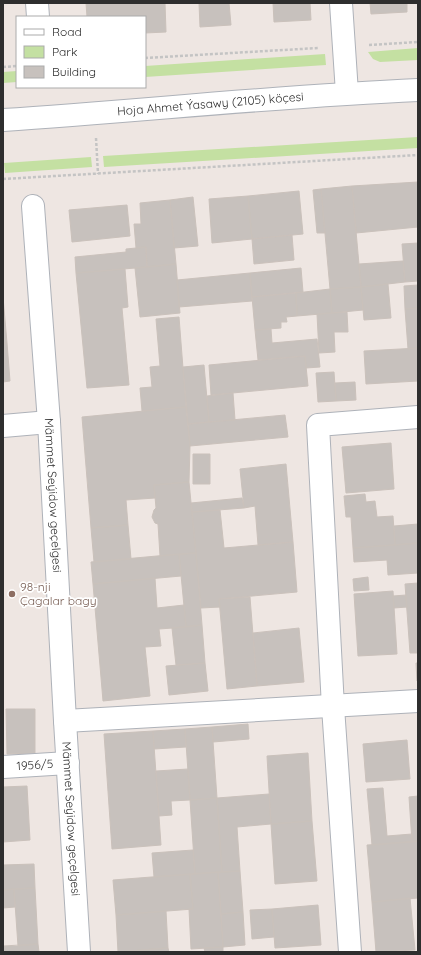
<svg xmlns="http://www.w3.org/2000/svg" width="421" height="955" font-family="Quicksand,sans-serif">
  <rect width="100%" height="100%" fill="#eee6e2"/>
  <path fill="#c4e0a2" d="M 418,48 L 418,60 L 380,62 L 373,59 L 368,52 Z
    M 325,54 L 326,65 L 145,77 L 145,66 Z
    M 17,71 L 17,82 L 3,83 L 3,72 Z
    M 418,137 L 418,148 L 104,167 L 103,156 Z
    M 91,157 L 92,167 L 5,173 L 4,163 Z"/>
  <path fill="#c7c1bd" stroke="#cac1bb" d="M 86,3 L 165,3 L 166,32 L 145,33 L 145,17 L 87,17 Z
    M 199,3 L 229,3 L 231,25 L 200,27 Z
    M 273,3 L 310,3 L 311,20 L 274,22 Z
    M 370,3 L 407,3 L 407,12 L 371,14 Z
    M 418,182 L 418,227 L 356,233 L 352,186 Z
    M 352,186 L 361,287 L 330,289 L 321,189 Z
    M 321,189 L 325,233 L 317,233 L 313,190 Z
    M 299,191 L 303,234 L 252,239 L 248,196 Z
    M 248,196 L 252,239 L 212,243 L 209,199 Z
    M 193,197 L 198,246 L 174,248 L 170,200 Z
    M 170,200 L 176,264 L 147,267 L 146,247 L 136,248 L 134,224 L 141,224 L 140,203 Z
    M 127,205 L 130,236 L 72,242 L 69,210 Z
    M 292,235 L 294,260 L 254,264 L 252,239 Z
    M 418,243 L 418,281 L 405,282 L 402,244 Z
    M 146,247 L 147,267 L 76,273 L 75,257 L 126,252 L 126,249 Z
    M 403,261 L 405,282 L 361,287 L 359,264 Z
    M 176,264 L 180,313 L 140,317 L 135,268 Z
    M 301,268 L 303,292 L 252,297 L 250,273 Z
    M 125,269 L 128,307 L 122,308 L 129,385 L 87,388 L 76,273 Z
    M 250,273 L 252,301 L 179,307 L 177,280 Z
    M 388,284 L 391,318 L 364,320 L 361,287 Z
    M 418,285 L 418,308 L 405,309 L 404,286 Z
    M 361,287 L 363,310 L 332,313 L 330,289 Z
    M 330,289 L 332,313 L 297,316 L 296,293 Z
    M 296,293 L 297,316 L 286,317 L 287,322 L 281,322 L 281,328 L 255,330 L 252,297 Z
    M 3,297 L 7,343 L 3,344 Z
    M 418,308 L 418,348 L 408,349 L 405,309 Z
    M 347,312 L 348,332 L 334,332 L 335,352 L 319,353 L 317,314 Z
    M 179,317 L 186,407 L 142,411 L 140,388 L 152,387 L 150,367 L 160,366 L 156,319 Z
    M 271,329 L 272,343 L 317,339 L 320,367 L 306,368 L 305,356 L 258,360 L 255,330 Z
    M 7,343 L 10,381 L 3,382 L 3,344 Z
    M 418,348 L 418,381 L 366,384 L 364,351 Z
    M 305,356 L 308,386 L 211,395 L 209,365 Z
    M 204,365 L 209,422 L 188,424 L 183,367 Z
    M 334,372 L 336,401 L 318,402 L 316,373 Z
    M 355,382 L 356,400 L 336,401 L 335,383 Z
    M 233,393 L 235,420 L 209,422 L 207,396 Z
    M 186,407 L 190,446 L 189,482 L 154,485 L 155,498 L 126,500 L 128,525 L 91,528 L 82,417 Z
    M 285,415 L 288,437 L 190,446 L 188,424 Z
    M 391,443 L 394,489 L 346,493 L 342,447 Z
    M 193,454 L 210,454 L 210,484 L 193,484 Z
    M 286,464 L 293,542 L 258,545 L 255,506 L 244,508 L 240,469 Z
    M 189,482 L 196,553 L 160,556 L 158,524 L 155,523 L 152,517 L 154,510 L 156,508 L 154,485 Z
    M 365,494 L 366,502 L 375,501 L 377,517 L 393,516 L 395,545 L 353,548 L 351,517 L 346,517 L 344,496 Z
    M 242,498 L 244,508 L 192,512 L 191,503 Z
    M 220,510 L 224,548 L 293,542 L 297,592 L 219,599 L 220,607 L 201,608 L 192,512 Z
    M 418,524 L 418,543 L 395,545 L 394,526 Z
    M 128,525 L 131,559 L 94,562 L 91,528 Z
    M 418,543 L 418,573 L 388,575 L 387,560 L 354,562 L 353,548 Z
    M 196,553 L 202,625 L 186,627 L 179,554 Z
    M 179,554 L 181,576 L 93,584 L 91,562 Z
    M 368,577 L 369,590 L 354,591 L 353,579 Z
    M 155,578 L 157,608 L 184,605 L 186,627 L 159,629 L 161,646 L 145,647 L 150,696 L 103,701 L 93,584 Z
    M 418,583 L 418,653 L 410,653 L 405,584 Z
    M 393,591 L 397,654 L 358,656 L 354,594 Z
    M 406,595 L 407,607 L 394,608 L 393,596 Z
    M 250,597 L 257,686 L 227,689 L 219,599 Z
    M 202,625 L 205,663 L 176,665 L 172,628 Z
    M 299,628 L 304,682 L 257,686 L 253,633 Z
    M 205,663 L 208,691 L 169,695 L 166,666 Z
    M 416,663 L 418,663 L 418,681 L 417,681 Z
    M 6,709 L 35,709 L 35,753 L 7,754 Z
    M 248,724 L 249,739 L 213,742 L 212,727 Z
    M 212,727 L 217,798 L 190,800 L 185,729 Z
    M 185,729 L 186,747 L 154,749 L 153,731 Z
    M 153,731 L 161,845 L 112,849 L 104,734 Z
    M 407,740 L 410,779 L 366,782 L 363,744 Z
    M 308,753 L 312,821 L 271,824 L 267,756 Z
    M 188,769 L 190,800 L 171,801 L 172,815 L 159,816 L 156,771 Z
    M 27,786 L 30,840 L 3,842 L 3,787 Z
    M 383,788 L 387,836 L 412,834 L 412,842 L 372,845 L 367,789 Z
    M 269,794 L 271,824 L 237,827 L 240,871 L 222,872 L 217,798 Z
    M 418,796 L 418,841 L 412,842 L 409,797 Z
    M 217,798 L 222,872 L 195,874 L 190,800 Z
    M 312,821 L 317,881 L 275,884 L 271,824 Z
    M 418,841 L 418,904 L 418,898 L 372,902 L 367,845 Z
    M 193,850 L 195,874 L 154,877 L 152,853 Z
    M 34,864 L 35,888 L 3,890 L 3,865 Z
    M 240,871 L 243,912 L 221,914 L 218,872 Z
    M 218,872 L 223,947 L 191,949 L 189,909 L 193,909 L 190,874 Z
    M 190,874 L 193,909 L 116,915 L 113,880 Z
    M 35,888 L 38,944 L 18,946 L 14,889 Z
    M 14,889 L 15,907 L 3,908 L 3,890 Z
    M 410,898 L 415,950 L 376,952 L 372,902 Z
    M 318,905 L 321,945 L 275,948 L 272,909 Z
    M 272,909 L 274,937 L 252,939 L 250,910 Z
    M 166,911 L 168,948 L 118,952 L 116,915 Z
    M 243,912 L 245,945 L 223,947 L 221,914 Z
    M 38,944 L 39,952 L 3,952 L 3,946 Z
    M 223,947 L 223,952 L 205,952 L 204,948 Z
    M 168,948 L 169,952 L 118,952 Z"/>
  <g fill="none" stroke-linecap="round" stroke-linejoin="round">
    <defs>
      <g id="minor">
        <path d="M 37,3 L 38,17"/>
        <path d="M 341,3 L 347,93"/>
        <path id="s1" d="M 3,120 C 141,111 279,96 418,90"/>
        <path id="s2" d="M 33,206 L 49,422 L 65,721 L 79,952"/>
        <path d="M 3,426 L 49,422"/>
        <path d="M 65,721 L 418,701"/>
        <path id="s3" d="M 3,767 L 68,763"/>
        <path d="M 350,952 L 333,707 L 318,425 L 418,417"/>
      </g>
    </defs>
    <use href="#minor" stroke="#aeb2b9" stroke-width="24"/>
    <path stroke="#c4c4c4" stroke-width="2.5" stroke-dasharray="3 2" stroke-linecap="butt" d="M 369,45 L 418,42
      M 145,58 L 318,48
      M 3,67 L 17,66
      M 96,138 L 98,174
      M 3,179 L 418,155"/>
    <use href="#minor" stroke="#fff" stroke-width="22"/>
  </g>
  <circle fill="#8d6e63" stroke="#fff" stroke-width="1.5" cx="12" cy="594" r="4"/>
  <g text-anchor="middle" stroke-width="3.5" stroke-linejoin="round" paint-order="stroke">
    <g font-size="12" fill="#2e2e2e" stroke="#fff">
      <text dy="4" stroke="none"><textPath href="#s1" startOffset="208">Hoja Ahmet Ýasawy (2105) köçesi</textPath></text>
      <text dy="4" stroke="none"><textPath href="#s2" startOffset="290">Mämmet Seýidow geçelgesi</textPath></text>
      <text dy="4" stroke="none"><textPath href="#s3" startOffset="32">1956/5</textPath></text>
      <text dy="4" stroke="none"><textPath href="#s2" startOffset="614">Mämmet Seýidow geçelgesi</textPath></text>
    </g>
    <g font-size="12" fill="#785e54" stroke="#fff" text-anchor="start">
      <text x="20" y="591">98-nji<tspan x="20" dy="14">Çagalar bagy</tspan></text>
    </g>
  </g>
  <rect width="421" height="955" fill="none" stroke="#2e2e2e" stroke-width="8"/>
  <rect x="16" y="16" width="130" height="72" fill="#ffffff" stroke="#ababab"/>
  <rect x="24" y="29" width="20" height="6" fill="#ffffff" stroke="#ababab"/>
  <text x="52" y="36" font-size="12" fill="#2e2e2e">Road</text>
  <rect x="24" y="46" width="20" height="12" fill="#c4e0a2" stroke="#ababab"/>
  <text x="52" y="56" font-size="12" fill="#2e2e2e">Park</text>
  <rect x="24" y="66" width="20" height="12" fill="#c7c1bd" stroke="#ababab"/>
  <text x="52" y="76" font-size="12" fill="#2e2e2e">Building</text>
</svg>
